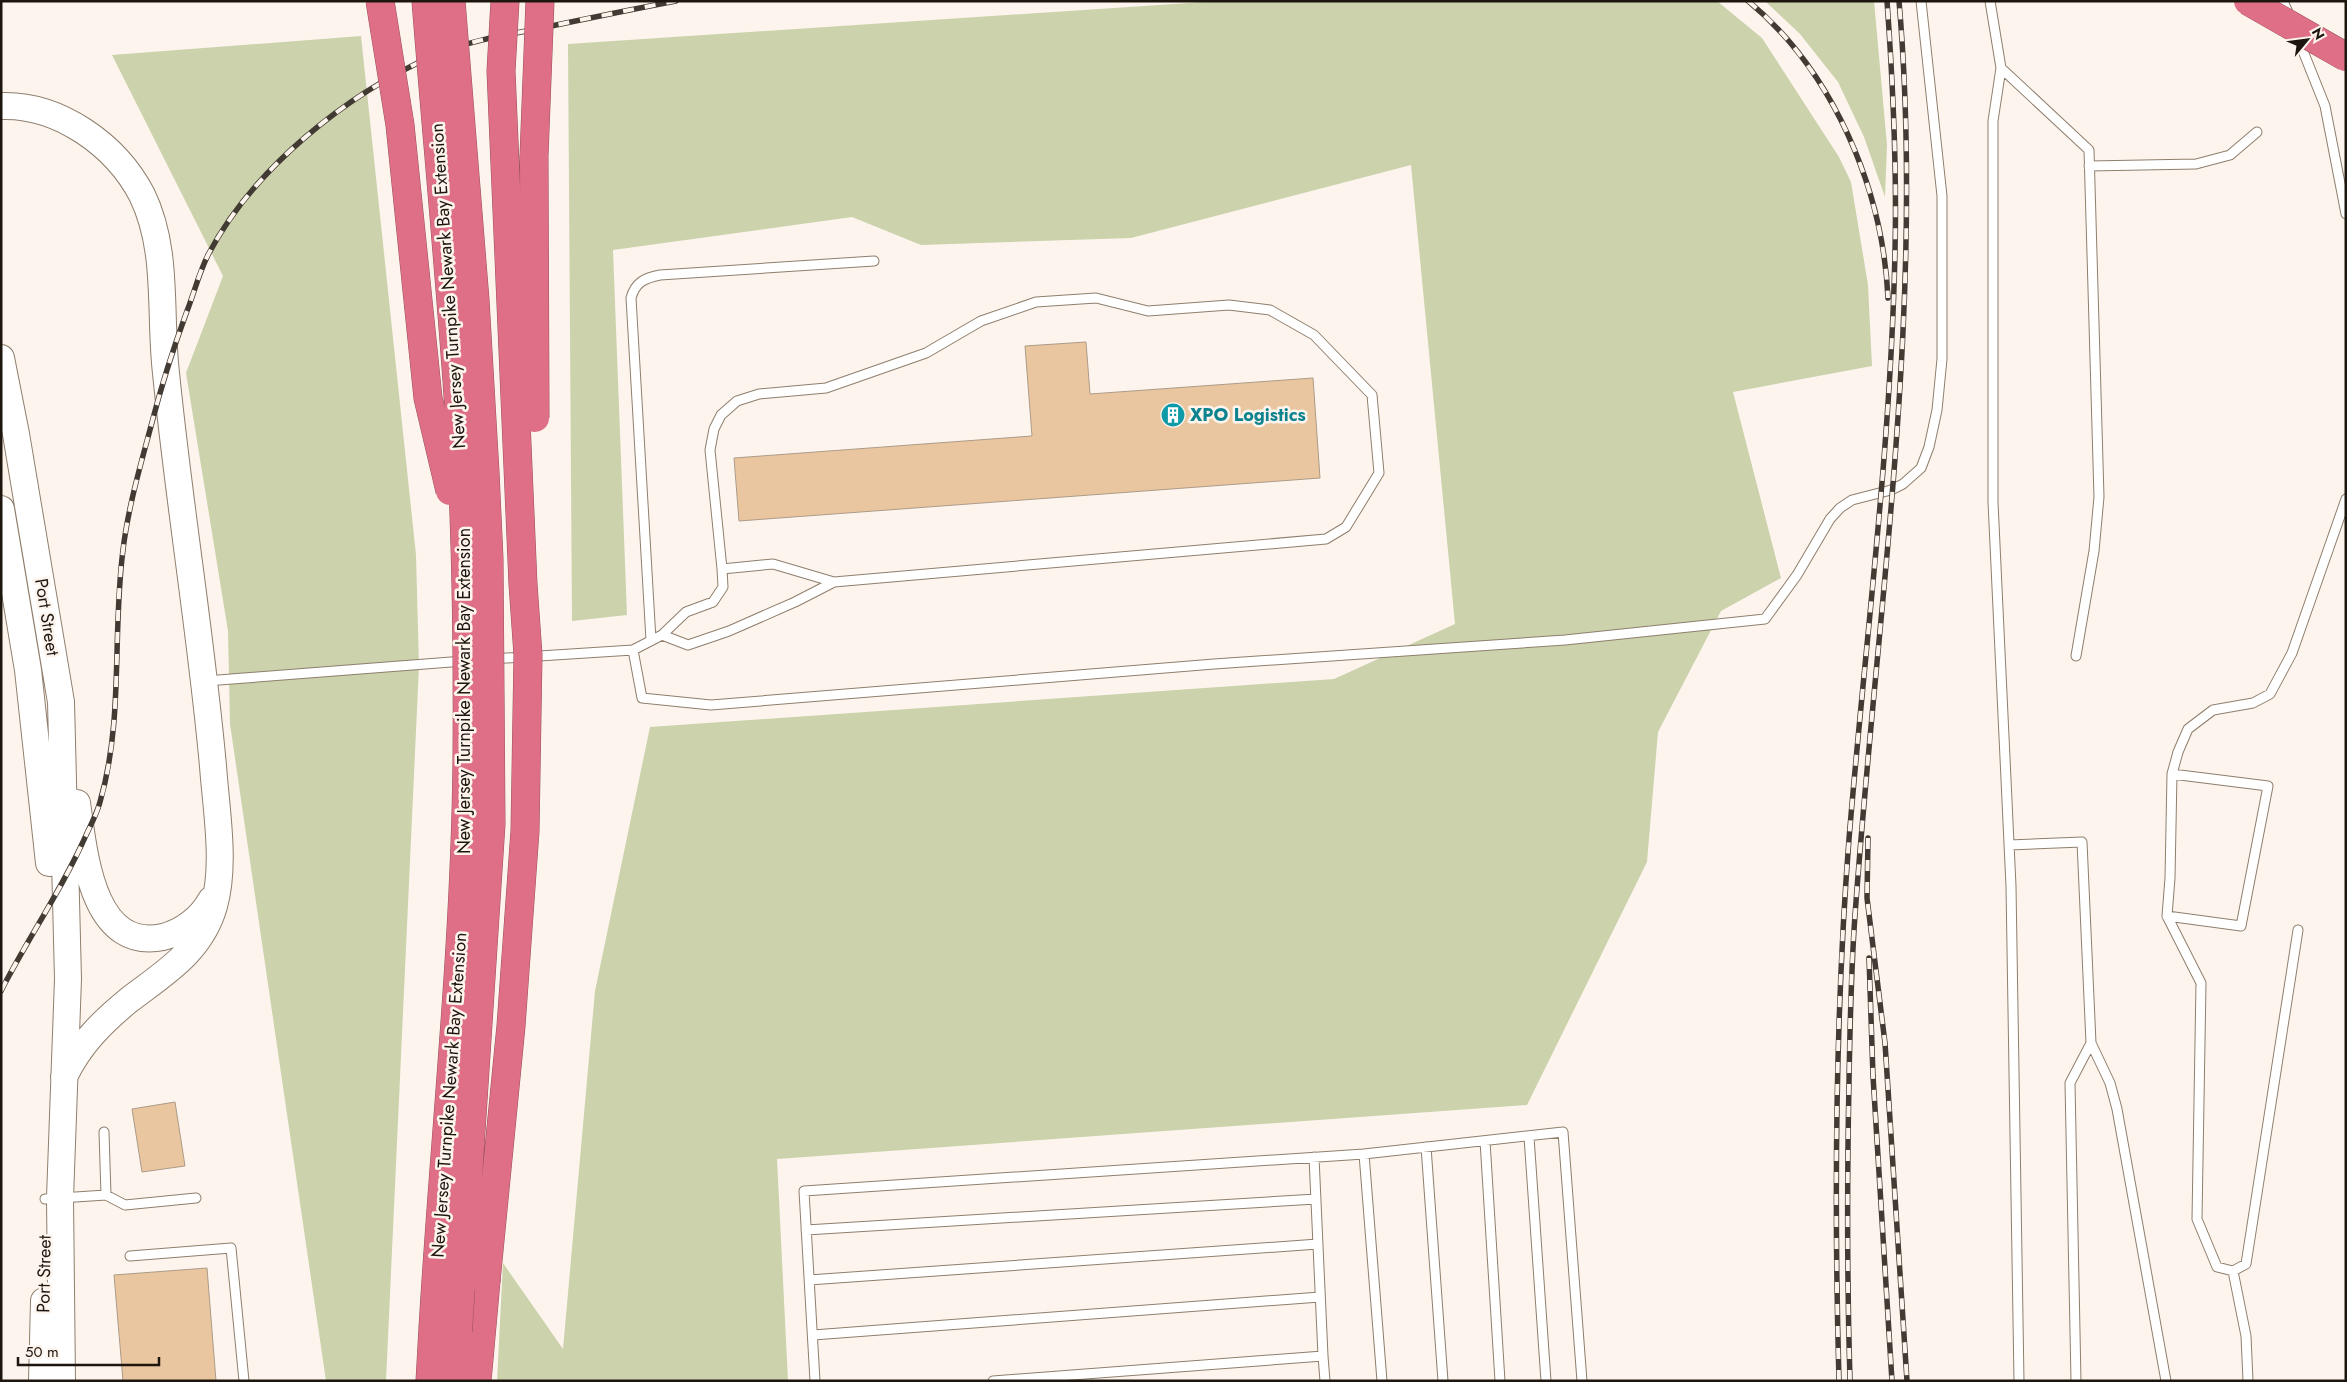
<svg xmlns="http://www.w3.org/2000/svg" width="2347" height="1382" font-family="Jost,sans-serif">
  <rect width="100%" height="100%" fill="#fdf5ed"/>
  <path fill="#cbd2ac" d="M 1219,1 L 1717,1 L 1762,38 L 1839,157 L 1851,182 L 1868,285 L 1872,366 L 1733,392 L 1781,578 L 1721,611 L 1658,732 L 1647,862 L 1527,1105 L 777,1159 L 788,1381 L 497,1381 L 503,1263 L 563,1349 L 595,991 L 650,727 L 1334,679 L 1455,624 L 1411,165 L 1131,238 L 921,245 L 852,217 L 613,250 L 627,615 L 572,621 L 568,44 Z
    M 1765,1 L 1874,1 L 1887,145 L 1885,197 L 1864,137 L 1838,82 L 1800,34 Z
    M 361,36 L 416,555 L 419,666 L 386,1381 L 326,1381 L 230,724 L 228,631 L 186,373 L 223,276 L 112,55 Z"/>
  <path fill="#eac6a0" stroke="#ac9b88" d="M 1086,342 L 1090,394 L 1313,378 L 1320,478 L 739,521 L 734,458 L 1032,436 L 1025,346 Z
    M 175,1102 L 185,1166 L 142,1172 L 132,1109 Z
    M 207,1268 L 216,1381 L 123,1381 L 114,1275 Z"/>
  <g fill="none" stroke-linecap="round" stroke-linejoin="round">
    <defs>
      <path id="lane" d="M 1990,1 L 2001,68 L 2089,150 L 2099,497 L 2094,551 L 2076,656
        M 2283,1 L 2290,17
        M 2297,36 L 2325,106 L 2346,214
        M 2001,68 L 1993,121 L 1993,502 L 2011,886 L 2019,1381
        M 2089,166 L 2196,164 L 2230,155 L 2257,132
        M 722,569 L 773,564 L 834,582
        M 651,640 L 631,298 C 635,283 644,278 660,275 L 874,261
        M 633,650 L 642,698 L 711,705 L 1214,664 L 1565,640 L 1765,619 L 1797,575 L 1830,519 L 1840,508 L 1852,500 L 1891,490 L 1903,484 L 1921,468 L 1929,447 L 1937,410 L 1942,359 L 1942,196 L 1921,1
        M 492,659 L 633,650 L 662,635 L 686,612 L 713,602 L 723,587 L 722,569 L 710,450 L 714,429 L 721,415 L 737,401 L 759,394 L 826,388 L 926,353 L 981,321 L 1036,302 L 1096,298 L 1148,311 L 1229,305 L 1270,310 L 1314,335 L 1372,395 L 1379,473 L 1346,527 L 1326,539 L 834,582 L 795,602 L 729,631 L 688,645 L 662,635
        M 206,681 L 464,661
        M 2172,774 L 2268,786 L 2241,926 L 2167,916 L 2170,878 L 2172,774 L 2178,752 L 2188,729 L 2213,710 L 2253,703 L 2270,694 L 2292,653 L 2346,499
        M 2009,845 L 2082,842 L 2091,1043 L 2110,1083 L 2117,1109 L 2166,1381
        M 2167,916 L 2201,983 L 2197,1219 L 2217,1267 L 2233,1271 L 2246,1264 L 2298,930
        M 104,1132 L 106,1195
        M 1529,1137 L 1546,1381
        M 1485,1141 L 1500,1381
        M 1426,1147 L 1443,1381
        M 45,1199 L 106,1195 L 125,1205 L 196,1198
        M 806,1230 L 1316,1199
        M 130,1256 L 231,1248 L 244,1381
        M 2233,1271 L 2246,1336 L 2248,1381
        M 809,1280 L 1318,1244
        M 813,1335 L 1320,1297
        M 1323,1356 L 1325,1381
        M 815,1381 L 804,1191 L 1364,1154
        M 993,1381 L 1323,1356 L 1314,1157
        M 1382,1381 L 1364,1154 L 1563,1132 L 1582,1381
        M 2076,1381 L 2070,1083 L 2091,1043"/>
      <path id="secondary" d="M 1,106 C 59,104 116,145 142,195 C 169,250 159,314 166,373 C 179,504 201,634 213,766 C 216,809 226,864 214,906 C 201,952 164,973 129,1000 C 102,1022 79,1045 64,1077
        M 1,358 L 16,434 L 61,702 L 68,979 L 60,1198 L 62,1381
        M 1,509 L 28,670 L 49,863
        M 77,803 C 84,850 91,952 163,937 C 183,932 201,918 211,900
        M 42,1381 L 44,1301"/>
      <path id="highway" d="M 430,1381 L 433,1328
        M 456,1381 L 458,1331
        M 477,1381 L 486,1281"/>
    </defs>
    <use href="#lane" stroke="#8f7e6d" stroke-width="11"/>
    <use href="#secondary" stroke="#8f7e6d" stroke-width="28"/>
    <use href="#highway" stroke="#9a505d" stroke-width="29"/>
    <use href="#lane" stroke="#fff" stroke-width="9"/>
    <use href="#secondary" stroke="#fff" stroke-width="26"/>
    <use href="#highway" stroke="#de6f87" stroke-width="28"/>
    <defs>
      <path id="rail" d="M 1748,1 C 1833,71 1883,189 1888,298
        M 1868,838 L 1867,898 L 1885,1043 L 1907,1381
        M 1869,958 L 1873,1076 L 1892,1381
        M 1,991 C 28,938 63,888 87,833 C 92,823 97,813 100,802 C 124,719 112,634 123,550 C 128,508 140,467 151,426 C 161,387 173,349 187,311 C 194,293 199,273 208,255 C 253,169 346,94 435,55 C 466,42 499,36 532,30 C 580,20 628,10 676,1
        M 1839,1381 C 1834,1201 1835,1019 1849,839 C 1865,644 1891,447 1895,251 C 1897,168 1893,84 1887,1
        M 1850,1381 C 1847,1281 1847,1182 1849,1082 C 1850,1022 1851,962 1856,902 C 1878,602 1925,302 1899,1"/>
    </defs>
    <use href="#rail" stroke="#423b33" stroke-width="5.5"/>
    <use href="#rail" stroke="#fdf5ed" stroke-width="4" stroke-dasharray="11" stroke-linecap="butt"/>
    <defs>
      <path id="highway-bridge" d="M 380,1 L 400,125 L 428,398 L 450,491
        M 426,1 C 436,128 448,254 457,381 C 466,507 468,634 467,761 C 465,951 444,1139 433,1328
        M 451,1 L 475,300 L 485,472 L 489,559 L 491,824 L 458,1331
        M 2248,1 L 2346,57
        M 535,418 L 534,156 L 540,1
        M 486,1281 L 511,1026 L 525,831 L 528,655 L 523,584 L 501,71 L 505,1"/>
    </defs>
    <use href="#highway-bridge" stroke="#9a505d" stroke-width="29" stroke-linecap="butt"/>
    <use href="#highway-bridge" stroke="#de6f87" stroke-width="28"/>
  </g>
  <defs>
    <symbol id="building-disc" viewBox="-11 -11 22 22"><circle r="9.5" fill="#0f9aa8" stroke="#fdf5ed"/><path d="M-4-6H4V6H1V3H-1V6H-4ZM-2.5-4.3h1.7v1.8h-1.7ZM.8-4.3h1.7v1.8H.8ZM-2.5-1h1.7V.8h-1.7ZM.8-1h1.7V.8H.8Z" fill="#fff"/></symbol>
  </defs>
  <g fill-rule="evenodd">
    <use href="#building-disc" x="1159" y="401" width="28" height="28"/>
  </g>
  <g text-anchor="middle" stroke-width="5" stroke-linejoin="round" paint-order="stroke">
    <g font-size="18" fill="#1d160f" stroke="#fdf5ed">
      <text transform="translate(448 286) rotate(-94)" y="6">New Jersey Turnpike Newark Bay Extension</text>
      <text transform="translate(47 617) rotate(81)" y="6">Port Street</text>
      <text transform="translate(464 691) rotate(-90)" y="6">New Jersey Turnpike Newark Bay Extension</text>
      <text transform="translate(449 1095) rotate(-86)" y="6">New Jersey Turnpike Newark Bay Extension</text>
      <text transform="translate(44 1274) rotate(-89)" y="6">Port Street</text>
    </g>
    <g font-size="18" font-weight="bold" fill="#0d838f" stroke="#fdf5ed" text-anchor="start">
      <text x="1190" y="421">XPO Logistics</text>
    </g>
  </g>
  <rect width="2347" height="1382" fill="none" stroke="#1d160f" stroke-width="5"/>
  <g transform="translate(2307 40) rotate(61)" stroke="#fdf5ed" stroke-width="4" paint-order="stroke">
  <path d="M0-4L9 19L0 12L-9 19Z" fill="#1d160f"/>
  <text y="-8" font-size="14" font-weight="bold" text-anchor="middle" fill="#1d160f">N</text>
  </g>
  <path d="M18 1357v8h141v-8" fill="none" stroke="#1d160f" stroke-width="2.5"/>
  <text x="25" y="1357" font-size="15" fill="#1d160f" stroke="#fdf5ed" stroke-width="4" paint-order="stroke">50 m</text>
</svg>
